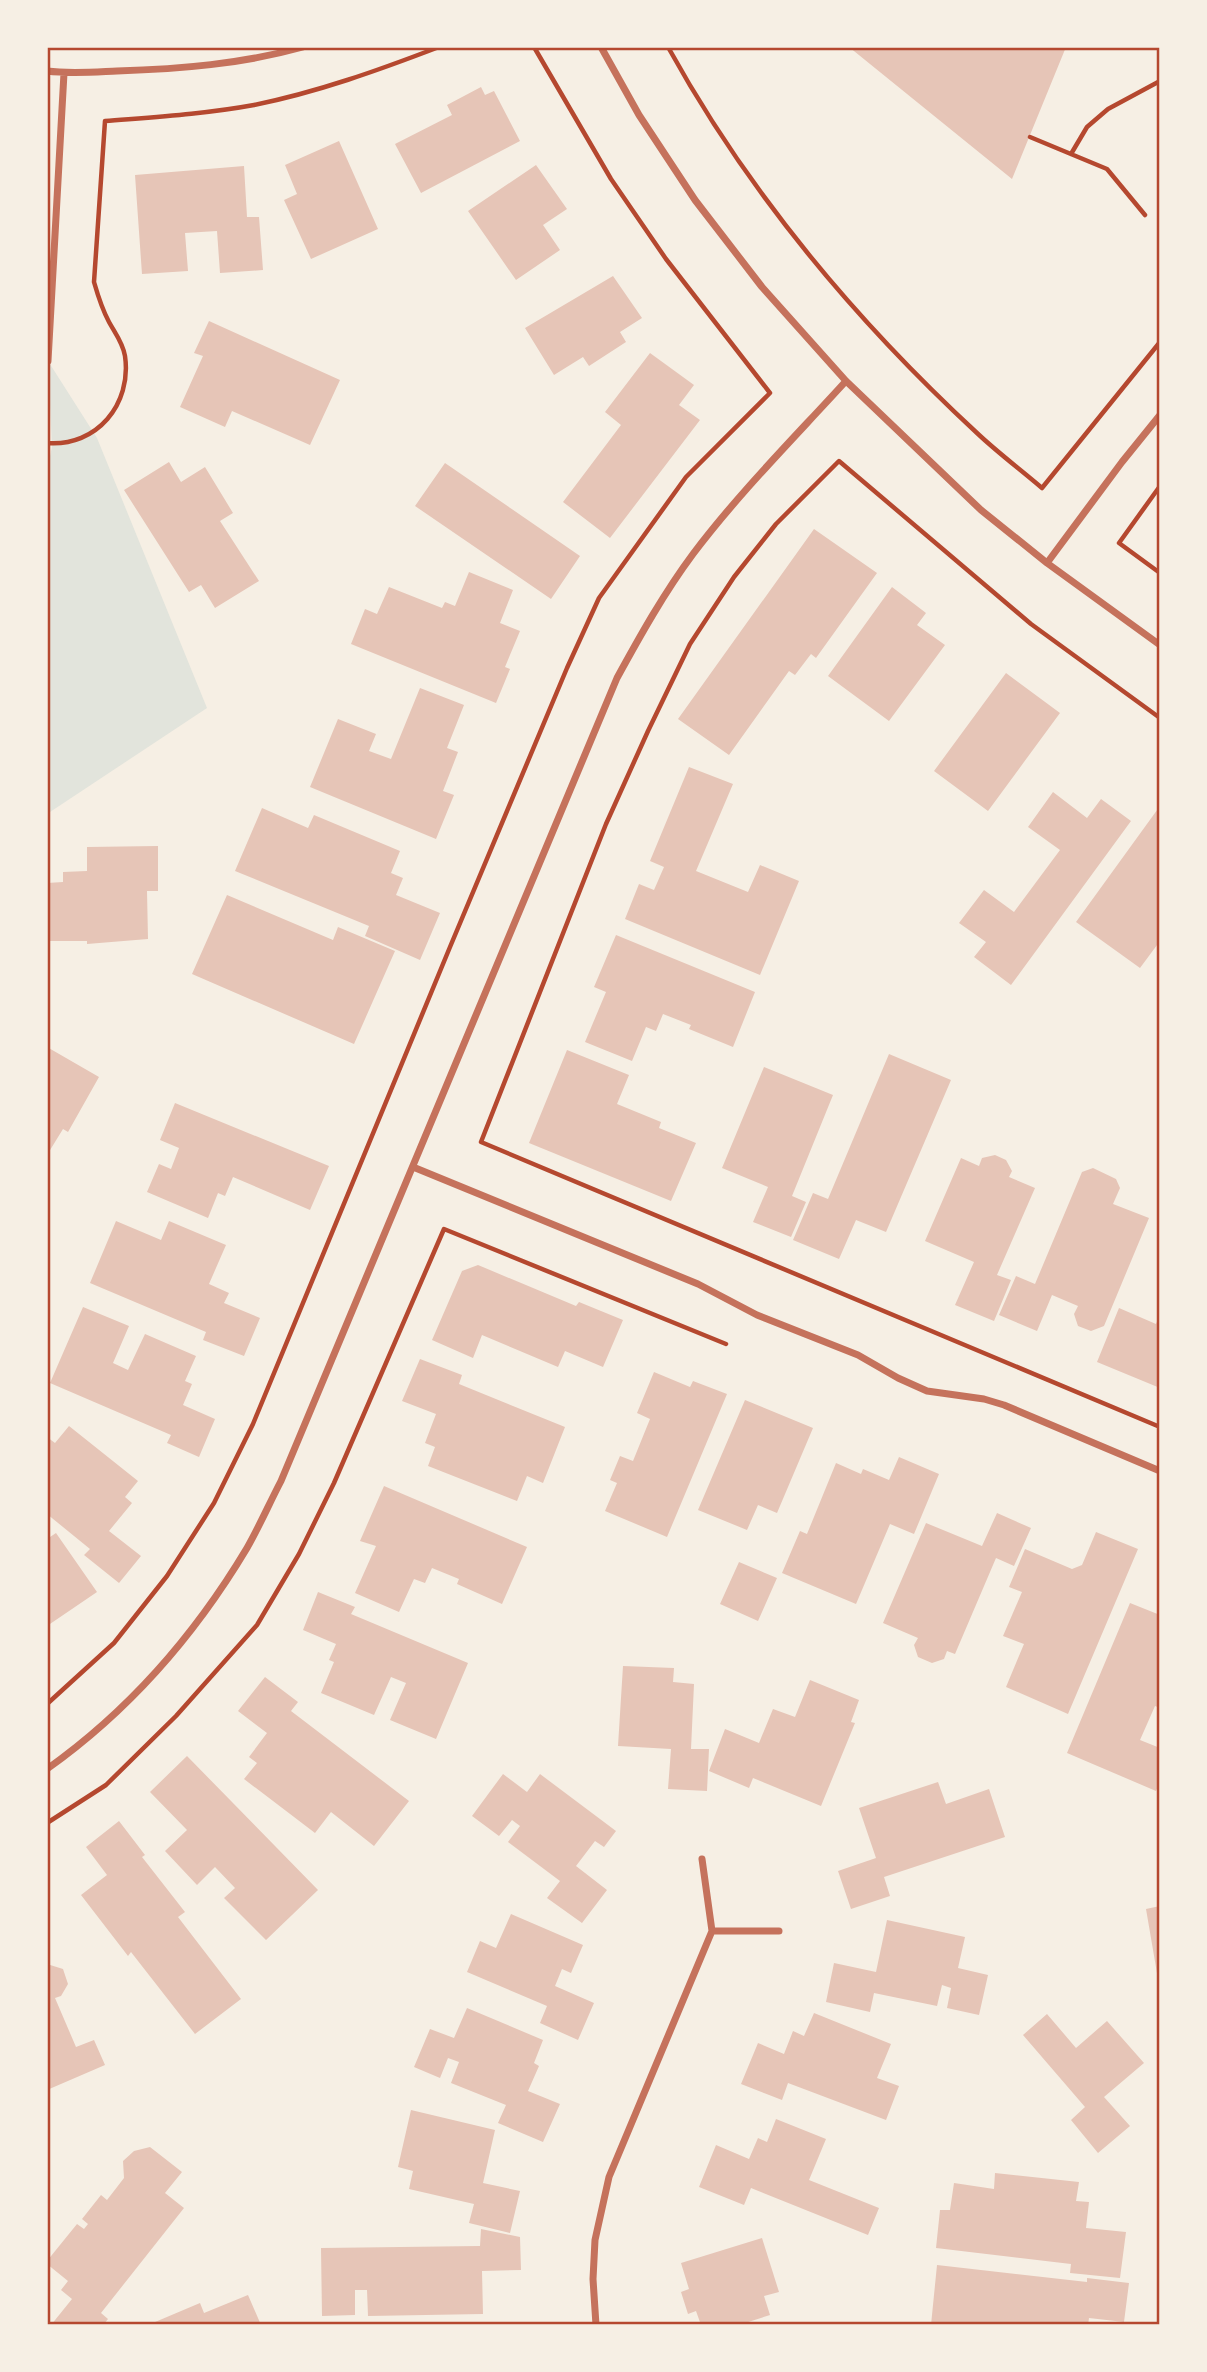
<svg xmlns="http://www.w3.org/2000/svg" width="1207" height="2372" font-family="'DejaVu Sans',sans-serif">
  <rect width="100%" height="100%" fill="#f6efe4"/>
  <path fill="#e2e4dc" d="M 48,361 L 97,438 L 207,708 L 47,814 L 47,470 L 52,447 Z"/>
  <path fill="#e6c5b7" d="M 849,47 L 1066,47 L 1012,179 Z
    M 481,87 L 485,95 L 494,91 L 520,141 L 421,193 L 395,144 L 452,115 L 447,105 Z
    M 339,141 L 378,229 L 311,259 L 284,200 L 297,194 L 285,165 Z
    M 536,165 L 567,209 L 543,225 L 560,250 L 516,280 L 468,211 Z
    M 244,166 L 247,217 L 259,217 L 263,270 L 220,273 L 217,231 L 185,233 L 188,271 L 142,274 L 135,175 Z
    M 613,276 L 642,318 L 620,332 L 626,342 L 589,366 L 583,357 L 554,375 L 525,328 Z
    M 209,321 L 340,380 L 310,445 L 232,411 L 225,427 L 180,407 L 203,356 L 194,353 Z
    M 650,353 L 694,385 L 679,405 L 700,420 L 610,538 L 563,502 L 621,425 L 605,412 Z
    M 169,462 L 181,482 L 205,467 L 233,513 L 220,521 L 259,581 L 215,608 L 201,585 L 189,592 L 124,490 Z
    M 445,463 L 580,556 L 551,599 L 415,506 Z
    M 814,529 L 877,573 L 816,658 L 811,654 L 795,675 L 789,671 L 729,755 L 678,719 Z
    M 469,572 L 513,590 L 500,623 L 520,631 L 505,667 L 510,669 L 496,703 L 351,644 L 365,609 L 377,614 L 389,587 L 442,608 L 445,602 L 455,606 Z
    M 892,587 L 926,613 L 917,625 L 945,645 L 889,721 L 828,676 Z
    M 1006,673 L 1060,713 L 988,811 L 934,771 Z
    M 420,688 L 464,705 L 447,748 L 458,752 L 443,791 L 454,795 L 436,839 L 310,787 L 338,719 L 376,734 L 369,751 L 391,759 Z
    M 689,767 L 733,784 L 696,871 L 748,892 L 760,865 L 799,881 L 760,975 L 625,919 L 639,884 L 654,890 L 664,867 L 650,861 Z
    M 1053,792 L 1087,818 L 1101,799 L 1131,821 L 1011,985 L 974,957 L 986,942 L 959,923 L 984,890 L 1014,912 L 1060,850 L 1028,827 Z
    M 1160,806 L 1160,941 L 1140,968 L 1076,922 Z
    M 262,808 L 308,828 L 314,815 L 400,851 L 391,873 L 403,878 L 396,895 L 440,913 L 420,960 L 365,936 L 369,926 L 235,871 Z
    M 158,846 L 158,891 L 147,891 L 148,939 L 87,944 L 87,941 L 47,941 L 47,883 L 63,882 L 63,872 L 87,871 L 87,847 Z
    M 227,895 L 333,940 L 338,927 L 395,951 L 354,1044 L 192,974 Z
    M 616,935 L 755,992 L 733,1047 L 689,1029 L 691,1025 L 663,1014 L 656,1031 L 646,1027 L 632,1061 L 585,1042 L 606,992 L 594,987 Z
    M 47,1047 L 99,1077 L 68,1132 L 63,1129 L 47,1155 Z
    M 567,1050 L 629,1075 L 617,1104 L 661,1122 L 659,1128 L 696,1143 L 671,1201 L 529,1143 Z
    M 889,1054 L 951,1080 L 886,1232 L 856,1220 L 839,1259 L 793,1240 L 813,1193 L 828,1199 Z
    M 764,1067 L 833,1095 L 792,1196 L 806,1202 L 791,1237 L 753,1222 L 768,1187 L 722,1168 Z
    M 175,1103 L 329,1166 L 310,1210 L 233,1177 L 225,1196 L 218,1193 L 208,1218 L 147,1192 L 159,1164 L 171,1169 L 179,1148 L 160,1140 Z
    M 995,1155 L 1006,1160 L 1012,1171 L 1009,1177 L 1035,1188 L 997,1275 L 1011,1280 L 994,1321 L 955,1305 L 974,1262 L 925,1241 L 961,1158 L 979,1166 L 982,1158 Z
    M 1093,1168 L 1116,1179 L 1120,1188 L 1113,1204 L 1149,1218 L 1104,1326 L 1091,1331 L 1078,1326 L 1074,1314 L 1078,1306 L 1052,1295 L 1037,1331 L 999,1315 L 1016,1276 L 1035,1284 L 1082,1172 Z
    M 116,1221 L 161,1240 L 169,1221 L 226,1245 L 209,1284 L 229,1293 L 224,1303 L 260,1318 L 244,1356 L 203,1340 L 206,1332 L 90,1283 Z
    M 478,1265 L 576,1306 L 579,1302 L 623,1320 L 603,1367 L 565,1351 L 558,1367 L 482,1335 L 473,1358 L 432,1340 L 462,1271 Z
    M 83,1307 L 129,1326 L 113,1363 L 128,1370 L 145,1334 L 196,1356 L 185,1381 L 192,1384 L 183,1405 L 215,1419 L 199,1457 L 167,1443 L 171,1435 L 50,1383 Z
    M 1119,1308 L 1156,1324 L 1160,1314 L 1160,1388 L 1097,1362 Z
    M 420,1359 L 462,1375 L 459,1384 L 565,1427 L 543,1483 L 527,1476 L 517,1501 L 428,1466 L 435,1447 L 425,1443 L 436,1414 L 402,1401 Z
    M 654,1372 L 690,1387 L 693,1381 L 727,1394 L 667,1537 L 605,1511 L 617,1483 L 610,1480 L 620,1456 L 633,1461 L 650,1419 L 637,1413 Z
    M 745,1400 L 813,1428 L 777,1513 L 758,1505 L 747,1530 L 698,1510 Z
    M 69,1426 L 138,1481 L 125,1497 L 132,1503 L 109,1531 L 141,1556 L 119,1583 L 84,1555 L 90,1549 L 47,1514 L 47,1437 L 55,1443 Z
    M 899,1457 L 939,1474 L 914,1534 L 890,1524 L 856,1604 L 782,1573 L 800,1531 L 807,1534 L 836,1463 L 861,1474 L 863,1469 L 889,1480 Z
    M 384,1486 L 527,1547 L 502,1604 L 457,1584 L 459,1579 L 432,1568 L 425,1583 L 414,1579 L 399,1612 L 355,1593 L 376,1546 L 360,1541 Z
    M 997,1513 L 1031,1528 L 1014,1566 L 996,1558 L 955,1654 L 947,1651 L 944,1659 L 932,1663 L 918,1657 L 914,1645 L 918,1638 L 883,1623 L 926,1523 L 982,1546 Z
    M 1096,1532 L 1138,1549 L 1068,1714 L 1006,1687 L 1024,1644 L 1003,1636 L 1022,1592 L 1009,1587 L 1025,1549 L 1072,1569 L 1082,1565 Z
    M 56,1533 L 97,1592 L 47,1626 L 47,1539 Z
    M 739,1562 L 777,1578 L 758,1621 L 720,1604 Z
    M 318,1592 L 355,1607 L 351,1614 L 468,1663 L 436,1739 L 390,1720 L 406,1683 L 391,1677 L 374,1715 L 321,1693 L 334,1662 L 329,1660 L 336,1644 L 303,1630 Z
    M 1130,1603 L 1160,1615 L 1160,1708 L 1155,1706 L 1140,1740 L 1160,1748 L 1160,1782 L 1156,1791 L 1067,1753 Z
    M 623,1666 L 674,1668 L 673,1682 L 694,1684 L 691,1749 L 709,1749 L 707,1791 L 668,1789 L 671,1749 L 618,1746 Z
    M 265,1677 L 298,1702 L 291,1711 L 409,1801 L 374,1846 L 331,1812 L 315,1833 L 244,1779 L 257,1763 L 249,1757 L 267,1733 L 238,1711 Z
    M 810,1680 L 859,1700 L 851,1722 L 855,1723 L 821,1806 L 753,1778 L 749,1788 L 709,1771 L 725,1729 L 759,1743 L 773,1709 L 795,1717 Z
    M 187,1756 L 318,1890 L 266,1940 L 224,1898 L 235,1888 L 215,1867 L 197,1885 L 165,1851 L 187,1830 L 150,1792 Z
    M 503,1774 L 527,1792 L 540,1774 L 616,1831 L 604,1847 L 595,1841 L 576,1866 L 607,1890 L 582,1923 L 547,1898 L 560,1881 L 508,1842 L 520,1826 L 512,1820 L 499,1836 L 472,1816 Z
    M 938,1782 L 946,1804 L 989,1789 L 1005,1837 L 884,1877 L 890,1896 L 851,1909 L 838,1871 L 876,1858 L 859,1808 Z
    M 119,1821 L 145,1855 L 142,1857 L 185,1912 L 178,1917 L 241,1999 L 195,2034 L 131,1952 L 128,1956 L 81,1895 L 107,1875 L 86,1847 Z
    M 1160,1906 L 1160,1979 L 1158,1979 L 1146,1909 Z
    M 511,1914 L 583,1945 L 571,1973 L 562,1969 L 555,1986 L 594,2003 L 578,2040 L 540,2023 L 547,2006 L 467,1972 L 480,1941 L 496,1948 Z
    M 887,1920 L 965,1937 L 958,1968 L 988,1975 L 979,2015 L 947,2008 L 951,1988 L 942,1985 L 937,2006 L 874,1993 L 870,2012 L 826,2002 L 834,1963 L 876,1972 Z
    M 47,1964 L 63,1969 L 68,1984 L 61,1996 L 55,1998 L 76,2047 L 94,2040 L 105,2065 L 47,2090 Z
    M 467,2008 L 543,2040 L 534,2063 L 539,2066 L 528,2091 L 560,2104 L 543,2142 L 498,2123 L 506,2105 L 451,2083 L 459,2062 L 448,2058 L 440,2078 L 414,2067 L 430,2029 L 454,2038 Z
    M 814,2013 L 891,2044 L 877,2078 L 899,2086 L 886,2120 L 788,2083 L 782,2100 L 741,2084 L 758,2043 L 784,2054 L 793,2031 L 804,2036 Z
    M 1047,2014 L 1076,2048 L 1107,2021 L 1144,2063 L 1104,2097 L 1130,2126 L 1098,2153 L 1071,2120 L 1085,2107 L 1023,2035 Z
    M 411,2110 L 495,2130 L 483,2183 L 520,2191 L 510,2233 L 469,2223 L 474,2204 L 409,2189 L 413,2171 L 398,2167 Z
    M 776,2119 L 826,2139 L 809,2180 L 879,2208 L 868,2235 L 751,2188 L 744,2205 L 699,2187 L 716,2145 L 749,2159 L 758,2138 L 767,2142 Z
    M 150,2147 L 182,2172 L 165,2193 L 184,2208 L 101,2313 L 108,2319 L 103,2325 L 51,2325 L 72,2299 L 61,2290 L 68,2281 L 47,2264 L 47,2261 L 77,2224 L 84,2229 L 88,2224 L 82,2219 L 101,2195 L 107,2200 L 124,2178 L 123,2161 L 134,2151 Z
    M 995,2173 L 1079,2182 L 1076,2201 L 1089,2202 L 1086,2228 L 1126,2232 L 1120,2278 L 1070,2273 L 1071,2264 L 936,2248 L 940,2210 L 950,2210 L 954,2183 L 994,2189 Z
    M 481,2229 L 520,2237 L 521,2270 L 482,2271 L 483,2314 L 368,2316 L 367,2290 L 355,2290 L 355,2315 L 322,2316 L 321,2248 L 480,2246 Z
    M 762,2238 L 779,2292 L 764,2296 L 770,2315 L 739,2325 L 701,2325 L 696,2311 L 688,2314 L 681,2292 L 689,2289 L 681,2263 Z
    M 937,2265 L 1087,2282 L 1087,2278 L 1129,2283 L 1124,2322 L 1089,2318 L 1088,2325 L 931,2325 Z
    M 248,2295 L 261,2325 L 148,2325 L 200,2303 L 204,2313 Z"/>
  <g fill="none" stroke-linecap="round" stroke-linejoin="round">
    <path stroke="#b5482f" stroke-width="4.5" d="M 668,47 C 748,192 856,321 977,433 C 997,452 1021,470 1042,488 L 1160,342
      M 1030,137 L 1107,169 L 1145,215
      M 1071,154 L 1087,127 L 1108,109 L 1160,81
      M 47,443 C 97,447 132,404 125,356 C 123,343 115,333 109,322 C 102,309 98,296 94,282 L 105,121 C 154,117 205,114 254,105 C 318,92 379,70 439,47
      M 1160,486 L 1119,543 L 1160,573
      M 1160,718 L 1031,624 L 839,461 L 776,524 L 734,577 L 690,644 L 648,731 L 606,824 L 481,1142 L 1160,1427
      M 47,1704 L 114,1643 L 167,1576 L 214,1503 L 253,1424 L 450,947 L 567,668 L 599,598 L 686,477 L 770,393 L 666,259 L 611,179 L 534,47
      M 47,1823 L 106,1785 L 176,1716 L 257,1625 L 299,1554 L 334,1483 L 444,1229 L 726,1344"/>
    <path stroke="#c5725c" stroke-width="7" d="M 601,47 L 639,115 L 695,200 L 762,287 L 846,381 L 981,510 L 1047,563 L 1160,645
      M 47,71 C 70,74 94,72 117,71 C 180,69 242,64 303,47
      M 48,361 L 64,73
      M 1047,563 L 1122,462 L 1160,415
      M 413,1167 L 698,1284 L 757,1315 L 858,1355 L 898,1378 L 927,1391 L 984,1399 L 1004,1405 L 1160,1471
      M 47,1769 C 130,1710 195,1635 247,1548 C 259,1527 269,1504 281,1481 L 617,678 C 640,636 664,593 693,554 C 739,493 794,438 846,381
      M 712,1931 L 779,1931
      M 596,2325 L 593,2279 L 595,2240 L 609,2177 L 712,1931 L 702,1859"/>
  </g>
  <rect width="1207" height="2372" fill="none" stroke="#f6efe4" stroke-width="98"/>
  <rect x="49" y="49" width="1109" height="2274" fill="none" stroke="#b5482f" stroke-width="2.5"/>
</svg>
